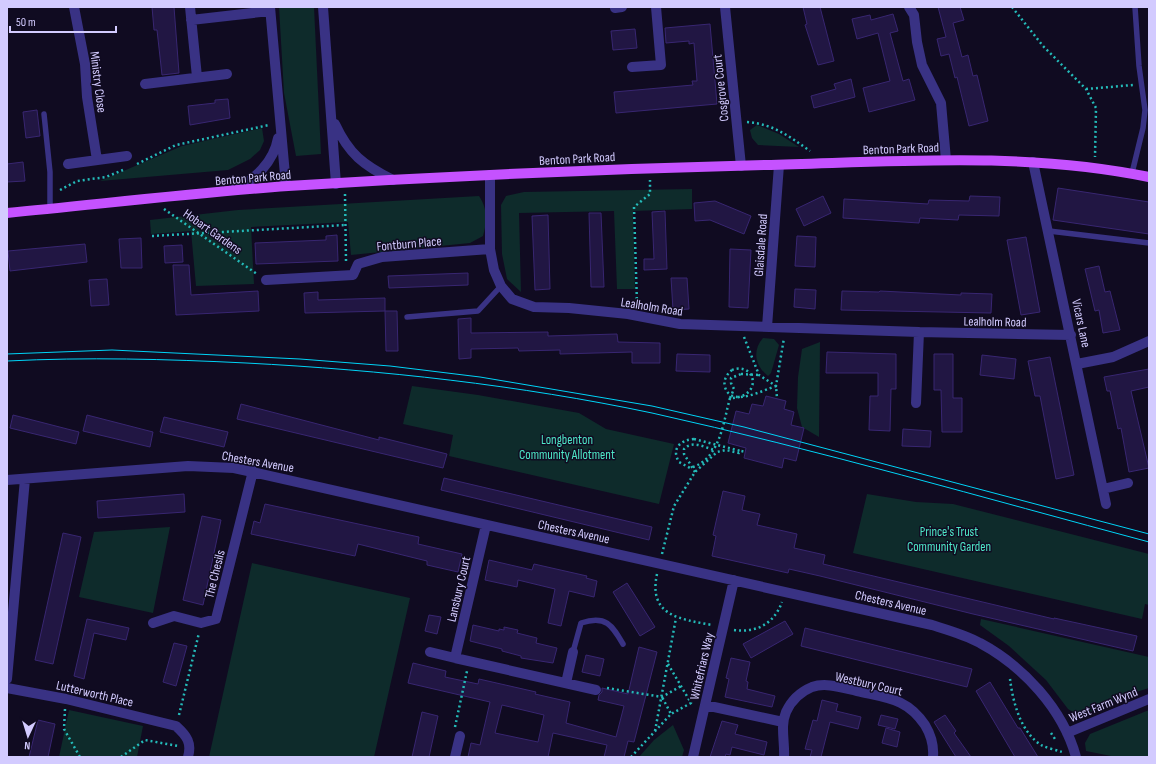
<svg xmlns="http://www.w3.org/2000/svg" width="1156" height="764" font-family="'Sofia Sans Condensed',sans-serif">
  <rect width="100%" height="100%" fill="#100b21"/>
  <path fill="#0e2b2b" d="M 279,7 L 314,7 L 321,154 L 296,156 L 284,93 Z
    M 757,125 L 779,134 L 799,147 L 758,145 L 752,138 L 750,130 Z
    M 262,128 L 264,141 L 260,150 L 250,159 L 228,170 L 100,181 L 182,146 Z
    M 692,189 L 692,209 L 633,211 L 635,289 L 617,289 L 614,211 L 519,213 L 521,292 L 507,279 L 502,254 L 501,205 L 506,196 L 524,192 Z
    M 479,196 C 488,209 487,222 483,236 L 470,243 L 351,255 L 348,222 L 251,227 L 254,284 L 196,286 L 191,231 L 151,234 L 150,220 L 238,210 Z
    M 763,338 L 774,339 L 779,345 L 771,373 L 768,376 C 755,366 752,350 763,338 Z
    M 820,342 L 819,437 L 802,427 L 797,408 L 798,377 L 802,349 Z
    M 412,386 L 478,395 L 579,413 L 606,429 L 674,444 L 659,504 L 449,456 L 453,435 L 403,424 Z
    M 867,494 L 916,502 L 953,504 L 1149,554 L 1149,605 L 1145,604 L 1142,619 L 853,553 Z
    M 170,527 L 153,613 L 79,597 L 94,532 Z
    M 252,563 L 410,598 L 374,757 L 209,757 Z
    M 981,619 L 1149,657 L 1149,688 L 1130,694 L 1086,714 L 1076,714 L 1068,709 L 1046,680 L 1009,646 L 980,625 Z
    M 69,710 L 143,726 L 137,757 L 59,757 Z
    M 1149,710 L 1149,757 L 1116,757 L 1086,751 L 1085,743 L 1090,734 Z
    M 673,725 L 684,750 L 682,757 L 639,757 L 654,740 Z"/>
  <path fill="#211643" stroke="#382671" fill-rule="evenodd" d="M 152,7 L 174,7 L 179,73 L 162,75 L 157,30 L 154,30 Z
    M 803,7 L 820,7 L 834,61 L 818,65 L 805,25 L 807,24 Z
    M 938,7 L 960,7 L 964,20 L 953,23 L 962,57 L 968,55 L 973,76 L 977,75 L 988,121 L 969,126 L 957,77 L 955,78 L 949,54 L 941,56 L 937,39 L 946,37 Z
    M 893,14 L 898,31 L 890,33 L 903,81 L 909,79 L 915,100 L 869,112 L 863,88 L 890,81 L 878,33 L 857,39 L 852,19 L 870,15 L 871,20 Z
    M 710,24 L 717,104 L 616,113 L 614,92 L 693,85 L 692,81 L 697,81 L 694,43 L 689,44 L 689,41 L 666,43 L 665,28 Z
    M 635,29 L 637,48 L 613,50 L 611,31 Z
    M 851,79 L 855,97 L 814,108 L 811,96 L 836,89 L 834,84 Z
    M 228,99 L 230,118 L 190,125 L 188,106 L 215,103 L 215,100 Z
    M 37,110 L 40,136 L 26,138 L 23,112 Z
    M 23,162 L 25,181 L 7,182 L 7,164 Z
    M 1058,188 L 1149,202 L 1149,234 L 1053,220 Z
    M 823,196 L 831,213 L 804,226 L 796,209 Z
    M 970,196 L 1000,197 L 999,216 L 959,215 L 958,220 L 920,218 L 919,223 L 843,218 L 844,199 L 928,204 L 929,200 L 969,201 Z
    M 715,201 L 751,216 L 744,234 L 710,220 L 695,221 L 694,203 Z
    M 665,211 L 667,269 L 644,270 L 644,259 L 654,259 L 652,212 Z
    M 589,213 L 601,213 L 604,287 L 591,287 Z
    M 548,215 L 550,289 L 535,290 L 532,216 Z
    M 337,235 L 338,261 L 256,264 L 255,243 L 326,240 L 326,236 Z
    M 797,236 L 816,237 L 815,267 L 795,266 Z
    M 1026,237 L 1040,312 L 1021,315 L 1007,240 Z
    M 141,238 L 142,268 L 121,268 L 119,239 Z
    M 85,244 L 87,262 L 10,271 L 8,251 Z
    M 182,245 L 183,262 L 165,263 L 164,246 Z
    M 730,249 L 751,250 L 748,308 L 729,307 Z
    M 173,265 L 189,265 L 191,295 L 258,291 L 259,311 L 176,315 Z
    M 1099,266 L 1105,292 L 1110,291 L 1120,330 L 1103,333 L 1099,310 L 1095,311 L 1085,269 Z
    M 468,273 L 468,285 L 389,288 L 388,276 Z
    M 671,278 L 687,278 L 689,309 L 673,310 Z
    M 107,279 L 109,305 L 91,306 L 89,280 Z
    M 795,289 L 816,290 L 815,309 L 794,307 Z
    M 842,291 L 879,292 L 880,291 L 961,295 L 961,293 L 992,294 L 991,313 L 841,310 Z
    M 318,292 L 318,300 L 385,298 L 385,311 L 305,313 L 304,293 Z
    M 385,311 L 397,311 L 398,351 L 386,351 Z
    M 471,318 L 471,333 L 548,332 L 548,336 L 617,334 L 618,342 L 660,343 L 660,363 L 632,363 L 632,352 L 560,354 L 560,350 L 519,351 L 518,348 L 471,349 L 471,358 L 459,359 L 458,319 Z
    M 827,352 L 896,354 L 896,389 L 891,389 L 890,431 L 869,430 L 870,396 L 878,396 L 878,373 L 826,373 Z
    M 677,354 L 710,355 L 710,372 L 676,371 Z
    M 934,354 L 953,354 L 953,398 L 962,398 L 962,432 L 942,432 L 941,390 L 934,390 Z
    M 982,355 L 1016,359 L 1014,379 L 980,375 Z
    M 1050,357 L 1074,475 L 1056,479 L 1040,396 L 1035,396 L 1028,361 Z
    M 1149,369 L 1149,387 L 1131,391 L 1149,468 L 1129,472 L 1121,428 L 1118,429 L 1110,391 L 1107,391 L 1104,377 Z
    M 766,396 L 786,401 L 784,409 L 794,412 L 791,425 L 804,428 L 796,461 L 784,458 L 782,468 L 744,458 L 746,448 L 728,443 L 736,411 L 749,414 L 752,404 L 763,406 Z
    M 241,404 L 379,440 L 379,437 L 447,454 L 443,468 L 237,419 Z
    M 13,415 L 79,432 L 76,444 L 10,428 Z
    M 87,415 L 153,432 L 150,447 L 83,431 Z
    M 164,417 L 228,432 L 224,447 L 160,432 Z
    M 903,429 L 931,431 L 930,447 L 902,446 Z
    M 444,478 L 652,527 L 649,540 L 441,490 Z
    M 723,491 L 745,496 L 742,510 L 760,514 L 757,525 L 797,534 L 794,548 L 825,555 L 823,564 L 1054,619 L 1054,618 L 1137,636 L 1133,651 L 973,614 L 820,576 L 789,569 L 788,573 L 712,556 L 716,536 L 713,535 Z
    M 184,494 L 185,512 L 98,518 L 97,501 Z
    M 265,504 L 419,537 L 418,544 L 462,554 L 458,572 L 427,565 L 427,561 L 358,544 L 355,556 L 251,534 L 254,521 L 260,523 Z
    M 202,516 L 221,520 L 203,605 L 183,600 Z
    M 63,533 L 81,537 L 53,664 L 35,660 Z
    M 489,560 L 532,570 L 534,564 L 587,576 L 586,578 L 597,581 L 594,597 L 569,591 L 561,626 L 548,623 L 555,589 L 518,580 L 517,587 L 485,580 Z
    M 627,583 L 655,627 L 640,636 L 613,592 Z
    M 429,615 L 441,617 L 437,634 L 425,631 Z
    M 87,619 L 129,628 L 126,640 L 94,633 L 84,679 L 74,676 Z
    M 785,621 L 793,634 L 751,658 L 743,644 Z
    M 473,625 L 499,631 L 499,629 L 504,630 L 504,627 L 518,630 L 517,633 L 537,638 L 536,643 L 557,648 L 553,663 L 521,658 L 521,656 L 502,651 L 502,649 L 470,641 Z
    M 805,628 L 972,669 L 967,687 L 801,646 Z
    M 174,643 L 187,646 L 176,686 L 163,682 Z
    M 639,647 L 657,652 L 634,742 L 628,741 L 624,757 L 604,757 L 607,745 L 553,733 L 548,757 L 468,757 L 471,743 L 480,745 L 490,702 L 408,683 L 413,663 L 446,671 L 445,677 L 478,684 L 479,679 L 536,692 L 535,694 L 570,702 L 566,723 L 616,737 L 624,706 L 598,700 L 599,695 L 602,692 L 602,688 L 628,694 ZM 502,705 L 544,715 L 538,742 L 495,733 Z
    M 586,655 L 604,659 L 600,676 L 582,672 Z
    M 731,658 L 750,662 L 746,681 L 748,682 L 747,689 L 775,696 L 772,707 L 725,697 L 729,679 L 726,678 Z
    M 990,682 L 1018,728 L 1020,728 L 1038,757 L 1015,757 L 976,691 Z
    M 822,700 L 838,704 L 836,711 L 861,717 L 858,729 L 830,722 L 821,757 L 810,757 L 812,750 L 805,749 L 813,720 L 817,721 Z
    M 422,712 L 438,716 L 429,757 L 412,757 Z
    M 881,715 L 898,719 L 895,729 L 878,725 Z
    M 945,715 L 956,731 L 954,733 L 971,757 L 956,757 L 934,722 Z
    M 38,720 L 55,724 L 48,757 L 29,757 Z
    M 722,721 L 738,725 L 735,734 L 767,742 L 764,755 L 732,747 L 730,755 L 726,754 L 725,757 L 710,757 Z
    M 886,728 L 900,732 L 897,747 L 882,743 Z"/>
  <g fill="none" stroke-linecap="round" stroke-linejoin="round">
    <path stroke="#24bab8" stroke-width="2.5" stroke-dasharray="2 3" stroke-linecap="butt" d="M 1012,7 L 1043,46 L 1086,89 L 1096,108 L 1095,157
      M 1086,89 L 1133,85
      M 747,122 C 773,124 789,136 810,151
      M 137,164 L 176,145 L 269,125
      M 60,190 L 77,181 L 106,177 L 123,170
      M 345,194 L 346,261
      M 164,209 L 257,274
      M 152,236 L 345,225
      M 637,304 L 634,207 L 650,194 L 650,180
      M 744,337 L 759,375 L 776,386 L 784,338
      M 732,370 C 727,374 723,380 725,387 C 731,408 763,390 776,386 L 777,398
      M 741,374 L 759,375
      M 694,439 L 741,451
      M 695,472 L 684,454 L 684,449 C 692,440 704,447 714,450
      M 662,554 L 674,506 L 695,472 L 717,452 L 726,450 L 739,453 L 741,451 L 746,452
      M 657,574 C 648,616 680,619 712,625
      M 734,630 C 756,633 774,624 782,602
      M 668,664 L 691,703 L 671,714
      M 1010,679 C 1013,702 1020,731 1041,745 C 1047,748 1056,750 1062,752
      M 607,688 L 662,697 L 681,686
      M 65,709 L 64,729 L 80,757
      M 179,715 L 199,633
      M 455,727 L 467,671
      M 655,731 L 676,618
      M 1051,733 L 1055,739
      M 121,757 L 145,740 L 178,746
      M 631,757 L 671,714 L 662,697"/>
    <path stroke="#393284" stroke-width="5.5" d="M 44,114 L 50,172 L 50,209
      M 1132,173 L 1143,128 L 1145,110 L 1139,66 L 1135,7
      M 1049,231 L 1149,243
      M 407,317 L 478,311 L 501,286
      M 573,652 L 581,623 C 606,615 612,625 623,644"/>
    <path stroke="#393284" stroke-width="10" d="M 74,7 L 85,64 L 87,97 L 97,160
      M 190,7 L 197,77
      M 270,7 L 286,186
      M 323,7 L 336,184
      M 725,7 L 741,166
      M 909,7 L 914,15 L 917,42 L 922,65 L 941,103 L 946,160
      M 615,8 L 622,7
      M 191,20 L 270,11
      M 632,67 L 661,65 L 656,7
      M 145,84 L 227,74
      M 335,124 C 349,154 363,165 393,180
      M 1033,162 L 1106,504
      M 68,164 L 127,156
      M 490,175 L 490,249 L 494,270 L 501,286 L 512,299 L 534,307 L 569,308 L 628,314 L 680,324 L 919,332 L 1071,335
      M 233,189 C 255,181 274,161 278,138
      M 266,280 L 353,275 L 358,264 L 382,257 L 490,249
      M 767,327 L 779,165
      M 1077,364 L 1113,357 L 1149,341
      M 916,403 L 919,332
      M 7,480 L 188,466 L 234,468 L 932,625 C 948,630 966,635 980,643 C 1023,666 1063,709 1076,757
      M 1103,489 L 1128,483
      M 486,525 L 455,658 L 596,690
      M 153,623 L 174,616 L 201,623 L 216,619 L 253,471
      M 430,652 L 455,658
      M 7,679 L 25,479
      M 566,683 L 573,652
      M 7,688 L 66,699 L 176,726 C 187,736 192,743 188,757
      M 705,705 L 783,722
      M 1067,733 L 1149,699
      M 455,757 L 460,736
      M 693,757 L 734,580
      M 784,757 C 785,742 780,726 786,712 C 791,701 800,692 812,687 C 826,682 843,688 857,691 C 887,698 907,698 925,725 C 931,735 934,745 933,757"/>
    <path stroke="#c552ff" stroke-width="10" d="M 7,213 C 101,204 194,193 288,186 C 446,176 606,169 765,165 C 892,162 1023,151 1149,177"/>
    <path stroke="#00d3f6" stroke-width="1" d="M 7,354 L 112,350 L 300,359 L 390,366 L 480,377 L 652,406 L 744,427 L 1149,534
      M 7,361 C 87,357 166,359 246,363 C 382,370 519,385 652,413 C 819,450 984,498 1149,542"/>
    <path stroke="#24bab8" stroke-width="2.5" stroke-dasharray="2 3" stroke-linecap="butt" d="M 730,398 L 734,389 L 731,383 L 731,378 L 741,374
      M 694,439 C 680,440 671,449 679,462 L 690,468 C 720,460 723,423 730,398 C 764,398 756,361 732,370"/>
  </g>
  <g text-anchor="middle" stroke-width="3" stroke-linejoin="round" paint-order="stroke">
    <g font-size="13" fill="#d3cbff" stroke="#100b21">
      <text transform="translate(99 82) rotate(83)" y="5">Ministry Close</text>
      <text transform="translate(720 88) rotate(-96)" y="5">Cosgrove Court</text>
      <text transform="translate(901 148) rotate(-2)" y="5">Benton Park Road</text>
      <text transform="translate(577 158) rotate(-3)" y="5">Benton Park Road</text>
      <text transform="translate(253 177) rotate(-5)" y="5">Benton Park Road</text>
      <text transform="translate(213 231) rotate(35)" y="5">Hobart Gardens</text>
      <text transform="translate(409 243) rotate(-5)" y="5">Fontburn Place</text>
      <text transform="translate(760 245) rotate(-86)" y="5">Glaisdale Road</text>
      <text transform="translate(652 306) rotate(9)" y="5">Lealholm Road</text>
      <text transform="translate(995 321) rotate(1)" y="5">Lealholm Road</text>
      <text transform="translate(1082 323) rotate(78)" y="5">Vicars Lane</text>
      <text transform="translate(258 461) rotate(10)" y="5">Chesters Avenue</text>
      <text transform="translate(574 531) rotate(12)" y="5">Chesters Avenue</text>
      <text transform="translate(214 574) rotate(-76)" y="5">The Chesils</text>
      <text transform="translate(458 589) rotate(-77)" y="5">Lansbury Court</text>
      <text transform="translate(891 602) rotate(13)" y="5">Chesters Avenue</text>
      <text transform="translate(701 666) rotate(-77)" y="5">Whitefriars Way</text>
      <text transform="translate(869 683) rotate(13)" y="5">Westbury Court</text>
      <text transform="translate(95 693) rotate(13)" y="5">Lutterworth Place</text>
      <text transform="translate(1103 704) rotate(-22)" y="5">West Farm Wynd</text>
    </g>
    <g font-size="13" fill="#4ee8c8" stroke="#100b21">
      <text x="567" y="444">Longbenton<tspan x="567" dy="15">Community Allotment</tspan></text>
      <text x="949" y="536">Prince's Trust<tspan x="949" dy="15">Community Garden</tspan></text>
    </g>
  </g>
  <rect width="1156" height="764" fill="none" stroke="#d3cbff" stroke-width="16"/>
  <g transform="translate(28 736) rotate(184)" stroke="#100b21" stroke-width="3" paint-order="stroke">
  <path d="M0-3L7 15L0 10L-7 15Z" fill="#d3cbff"/>
  <text y="-6" font-size="11" font-weight="bold" text-anchor="middle" fill="#d3cbff">N</text>
  </g>
  <path d="M10 26v6h106v-6" fill="none" stroke="#d3cbff" stroke-width="2"/>
  <text x="16" y="26" font-size="12" fill="#d3cbff" stroke="#100b21" stroke-width="3" paint-order="stroke">50 m</text>
</svg>
